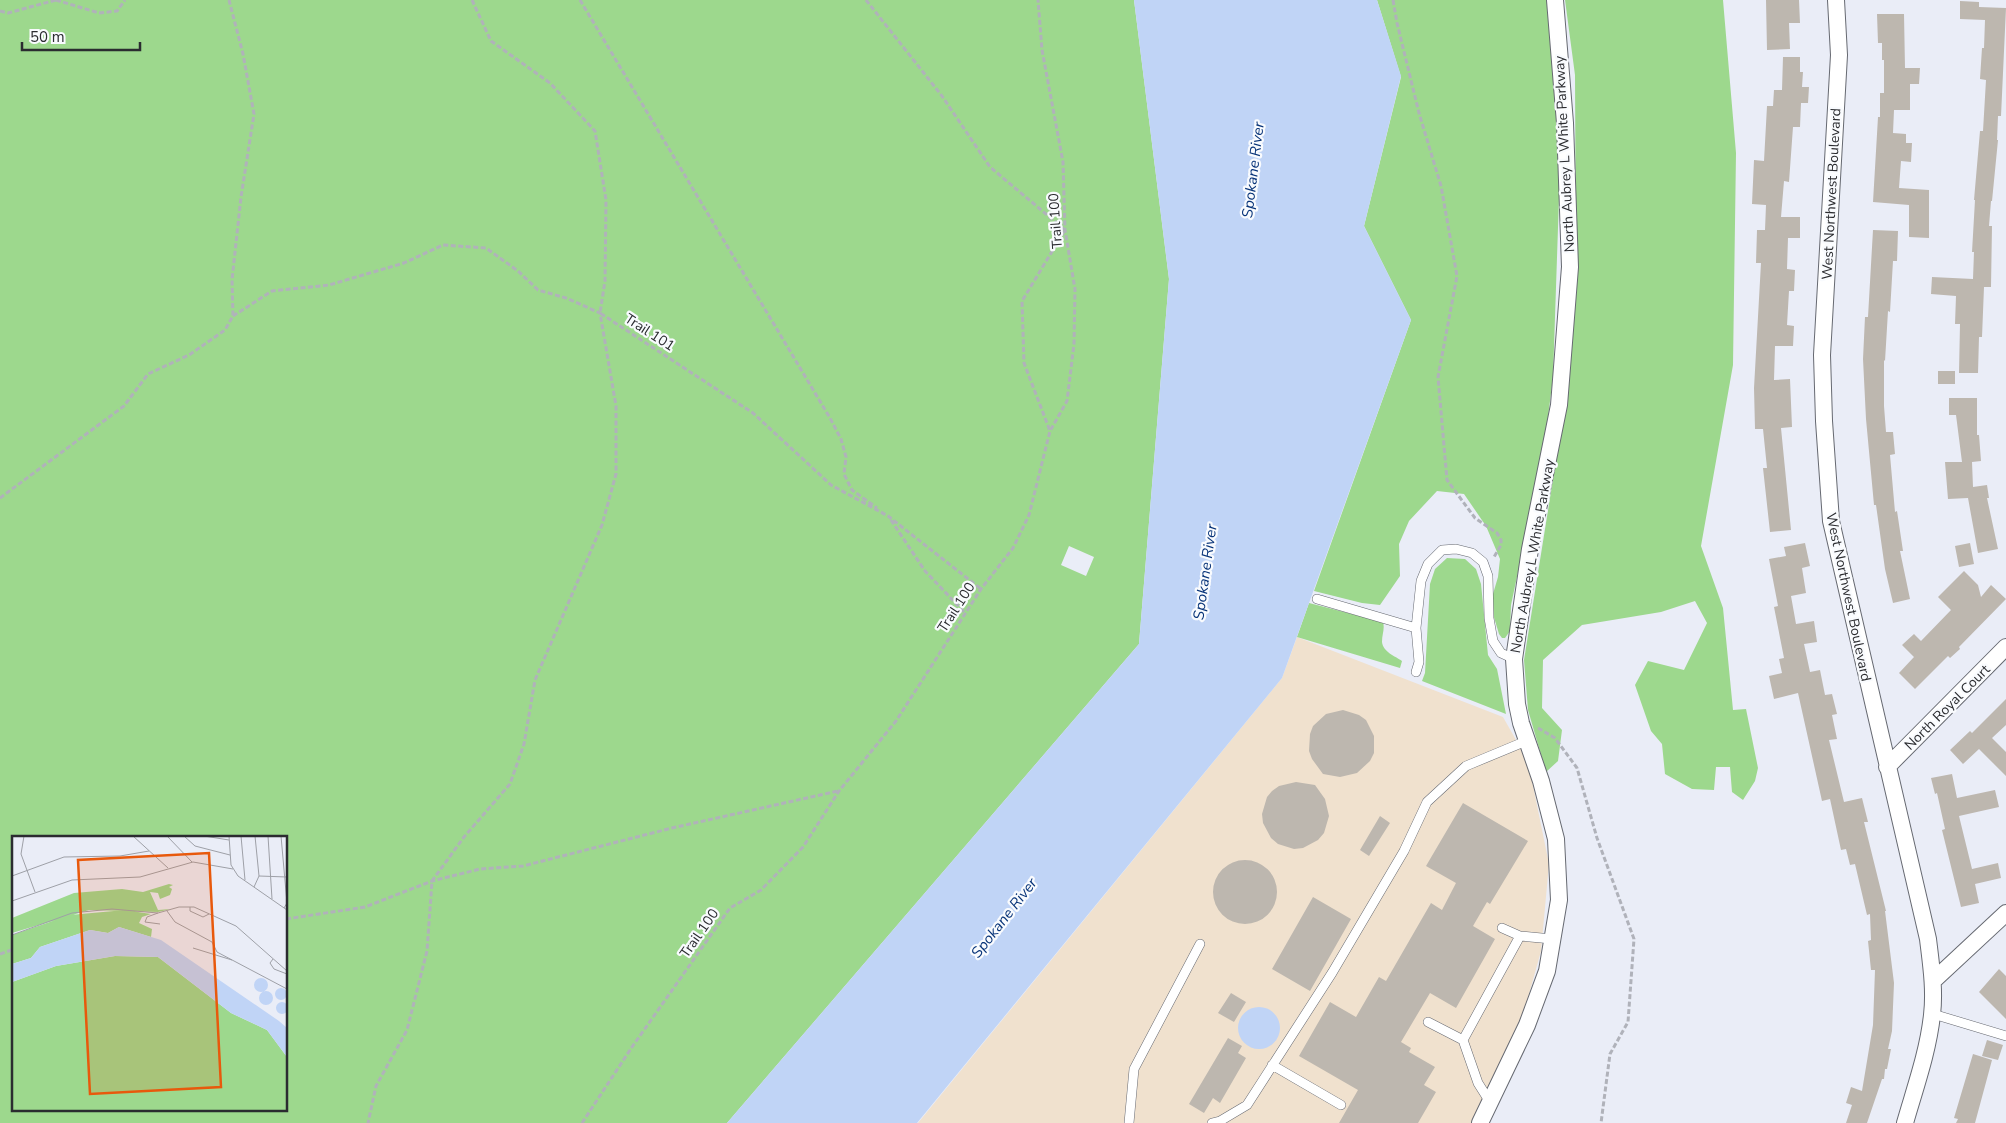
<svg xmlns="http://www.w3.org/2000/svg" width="2006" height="1123" font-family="'Nunito Sans',sans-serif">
  <rect width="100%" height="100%" fill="#eaedf7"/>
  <path fill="#f0e1ce" d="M 1297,637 L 1503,717 L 1528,761 L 1549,864 L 1541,951 L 1521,1023 L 1471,1123 L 918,1123 L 1282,678 Z"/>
  <path fill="#9dd88d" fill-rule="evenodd" d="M 0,0 L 1134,0 L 1169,279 L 1139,644 L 727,1123 L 0,1123 ZM 1069,546 L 1094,557 L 1086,576 L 1061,565 ZM 14,837 L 286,837 L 286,1109 L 14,1109 Z
    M 1377,0 L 1550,0 L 1560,168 L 1553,377 L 1544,449 L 1511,605 L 1510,631 L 1505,638 L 1502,638 L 1499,634 L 1490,604 L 1498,577 L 1500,559 L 1486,526 L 1464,494 L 1437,491 L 1409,521 L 1399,544 L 1400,576 L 1380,605 L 1362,603 L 1314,591 L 1411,320 L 1364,226 L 1401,77 Z
    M 1565,0 L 1723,0 L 1736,153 L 1733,365 L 1701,546 L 1723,608 L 1733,710 L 1746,709 L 1758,768 L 1755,781 L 1743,800 L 1732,792 L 1730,767 L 1716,767 L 1714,790 L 1692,789 L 1665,774 L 1662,744 L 1651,731 L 1635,685 L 1648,661 L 1684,670 L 1707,623 L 1695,601 L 1661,612 L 1582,625 L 1543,660 L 1542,708 L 1562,730 L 1558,761 L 1546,772 L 1528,710 L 1524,660 L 1567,392 L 1576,273 L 1575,75 Z
    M 1447,558 L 1465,559 L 1476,569 L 1481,584 L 1488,655 L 1497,669 L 1506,714 L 1422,681 L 1425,673 L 1430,584 L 1435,569 Z
    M 1309,603 L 1383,622 C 1385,629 1382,634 1382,642 C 1383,652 1395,656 1402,661 L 1400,668 L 1297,637 Z"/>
  <path fill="#c0d4f6" d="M 1134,0 L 1377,0 L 1401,76 L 1364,226 L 1411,320 L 1282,678 L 917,1123 L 727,1123 L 1139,644 L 1169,279 Z
    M1238 1028a21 21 0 1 1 42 0a21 21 0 1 1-42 0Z"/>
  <path fill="#bdb7af" d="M 1766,0 L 1799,0 L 1800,23 L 1789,23 L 1790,49 L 1767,50 Z
    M 1960,1 L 1979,2 L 1979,7 L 2006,8 L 2001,116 L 1998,116 L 1997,140 L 1998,140 L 1992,201 L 1991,201 L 1989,226 L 1992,226 L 1991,287 L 1984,287 L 1982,337 L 1979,337 L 1978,373 L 1959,373 L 1960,324 L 1955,324 L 1956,296 L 1931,294 L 1932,277 L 1973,279 L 1974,252 L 1972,252 L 1975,200 L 1974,200 L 1980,131 L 1983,131 L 1986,80 L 1980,79 L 1982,48 L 1984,48 L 1985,20 L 1960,19 Z
    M 1877,14 L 1904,14 L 1905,68 L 1920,68 L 1919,84 L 1910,84 L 1910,110 L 1894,110 L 1893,133 L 1906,134 L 1906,143 L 1912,143 L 1911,162 L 1901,161 L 1899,188 L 1929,190 L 1929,238 L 1909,237 L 1909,205 L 1873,202 L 1878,117 L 1880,117 L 1880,93 L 1884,93 L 1884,60 L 1882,60 L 1882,43 L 1878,43 Z
    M 1783,57 L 1800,57 L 1800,72 L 1803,72 L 1802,87 L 1809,87 L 1808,103 L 1801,103 L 1800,127 L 1793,127 L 1789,182 L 1784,181 L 1781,217 L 1800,217 L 1800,238 L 1788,238 L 1787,269 L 1795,270 L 1794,291 L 1789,291 L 1787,325 L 1794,326 L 1793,346 L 1775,346 L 1774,380 L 1790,379 L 1792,427 L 1781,428 L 1791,530 L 1770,532 L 1763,468 L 1767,468 L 1763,429 L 1755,429 L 1754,388 L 1761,263 L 1756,263 L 1757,230 L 1765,230 L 1766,205 L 1752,204 L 1754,160 L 1764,161 L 1767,106 L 1773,106 L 1774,90 L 1782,90 Z
    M 1873,230 L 1898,231 L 1897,261 L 1893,261 L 1890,312 L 1888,311 L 1885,361 L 1884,360 L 1884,406 L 1886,432 L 1893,432 L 1895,454 L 1890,455 L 1895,512 L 1897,511 L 1903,551 L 1900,551 L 1910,599 L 1893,603 L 1885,569 L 1876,505 L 1874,505 L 1866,419 L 1863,359 L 1865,317 L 1868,317 Z
    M 1938,371 L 1955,371 L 1955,384 L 1938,384 Z
    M 1949,398 L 1977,398 L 1977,435 L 1979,435 L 1981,461 L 1972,462 L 1973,487 L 1987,485 L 1989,498 L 1987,498 L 1998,549 L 1978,553 L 1968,498 L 1948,499 L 1945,462 L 1962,462 L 1956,415 L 1949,415 Z
    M 1805,543 L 1810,566 L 1802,568 L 1806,593 L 1791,596 L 1796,624 L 1814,621 L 1817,642 L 1804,644 L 1810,672 L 1820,670 L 1825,695 L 1832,694 L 1837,714 L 1832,715 L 1837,739 L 1829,740 L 1844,802 L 1862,798 L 1868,822 L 1864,822 L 1886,911 L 1885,911 L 1894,983 L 1892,1031 L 1888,1049 L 1891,1049 L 1887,1069 L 1885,1069 L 1884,1079 L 1882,1079 L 1867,1123 L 1846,1123 L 1852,1105 L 1846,1103 L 1851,1087 L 1862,1091 L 1873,1025 L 1875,970 L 1871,970 L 1868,941 L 1871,940 L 1870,914 L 1867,915 L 1855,864 L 1850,865 L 1846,849 L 1841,850 L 1830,799 L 1822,801 L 1798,693 L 1774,699 L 1769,676 L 1782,673 L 1779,659 L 1784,658 L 1774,607 L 1778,606 L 1769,559 L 1786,556 L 1784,547 Z
    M 1970,543 L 1974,564 L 1959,567 L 1955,546 Z
    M 1964,571 L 1978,585 L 1981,597 L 1991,585 L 2006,599 L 1959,647 L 1960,649 L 1950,658 L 1948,656 L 1915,689 L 1899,673 L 1914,657 L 1902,645 L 1914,634 L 1921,641 L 1951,610 L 1938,597 Z
    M 2006,699 L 2006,725 L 1992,738 L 2006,752 L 2006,776 L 1979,749 L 1963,764 L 1950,750 L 1970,731 L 1972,733 Z
    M 1343,710 L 1359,715 L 1366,720 L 1374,736 L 1374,753 L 1370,761 L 1357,773 L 1340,777 L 1323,774 L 1312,759 L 1309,751 L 1310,734 L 1313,726 L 1326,714 Z
    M 1952,774 L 1957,798 L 1995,790 L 1999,807 L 1959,816 L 1972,869 L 1998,863 L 2001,878 L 1975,884 L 1979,903 L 1961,907 L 1942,830 L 1945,829 L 1937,793 L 1935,794 L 1931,778 Z
    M 1296,782 L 1315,785 L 1325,799 L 1329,816 L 1324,833 L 1318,840 L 1303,848 L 1294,849 L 1278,844 L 1271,838 L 1263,823 L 1262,814 L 1267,797 L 1272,791 L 1279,786 Z
    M 1463,803 L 1528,841 L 1490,904 L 1487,902 L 1473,926 L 1495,939 L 1456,1008 L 1430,993 L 1401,1042 L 1411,1048 L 1409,1052 L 1435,1067 L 1424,1085 L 1436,1092 L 1418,1123 L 1339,1123 L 1358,1090 L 1299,1056 L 1330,1002 L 1356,1017 L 1379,977 L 1386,981 L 1431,903 L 1442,910 L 1456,883 L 1426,866 Z
    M 1380,816 L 1390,823 L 1369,856 L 1360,850 Z
    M1213 892a32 32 0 1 1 64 0a32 32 0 1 1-64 0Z
    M 1313,897 L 1351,919 L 1310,991 L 1272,969 Z
    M 1999,969 L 2006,976 L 2006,1019 L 1979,992 Z
    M 1231,993 L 1246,1002 L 1234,1022 L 1218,1013 Z
    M 1228,1038 L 1242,1046 L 1238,1053 L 1246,1058 L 1220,1103 L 1213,1098 L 1204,1113 L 1189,1104 Z
    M 1987,1040 L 2003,1045 L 1998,1060 L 1982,1056 Z
    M 1973,1054 L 1992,1060 L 1975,1123 L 1956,1123 L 1958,1119 L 1954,1118 Z"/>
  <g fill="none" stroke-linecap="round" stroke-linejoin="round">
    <defs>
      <path id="service" d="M 1317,599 L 1416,628
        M 1416,672 L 1419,662 L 1416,628 L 1421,581 L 1428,564 L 1442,550 L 1456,549 L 1472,553 L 1483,562 L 1488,576 L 1489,618 L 1493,641 L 1501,653 L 1514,659
        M 1502,928 L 1520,936
        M 1933,1014 L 2006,1036
        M 1428,1022 L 1463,1040
        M 1272,1065 L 1341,1105
        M 1490,1102 L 1478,1083 L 1463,1040 L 1520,936 L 1552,939
        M 1129,1123 L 1134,1069 L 1200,944
        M 1212,1123 L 1220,1121 L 1247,1105 L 1332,973 L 1404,851 L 1427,802 L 1466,766 L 1526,741"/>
      <path id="minor" d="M 1836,0 L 1839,55 L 1822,355 L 1824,421 L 1831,521 L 1928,939 C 1931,964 1935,990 1932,1015 C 1928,1052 1915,1088 1905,1123
        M 1887,767 L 2006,647
        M 1933,981 L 2006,913
        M 1480,1123 L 1527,1025 L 1547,971 L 1559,900 L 1556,839 L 1541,781 L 1521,723 L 1517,704 L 1514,659 L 1530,549 L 1559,405 L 1570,267 L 1565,123 L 1555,0"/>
    </defs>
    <use href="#service" stroke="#666971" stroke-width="10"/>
    <use href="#minor" stroke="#666971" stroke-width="18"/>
    <path stroke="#b0b2ba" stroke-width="3" stroke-dasharray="5 2.5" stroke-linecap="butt" d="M 56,0 L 99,13 L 117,11 L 125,0
      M 472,0 L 491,41 L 550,83 L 595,131 L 606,200 L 605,281 L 600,313 L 753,413 L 831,485 L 888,516 L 981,589
      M 580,0 L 830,418 L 841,439 L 846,457 L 844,474 L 852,490 L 877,508
      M 866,0 L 942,96 L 990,167 L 1065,230 L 1022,301 L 1024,363 L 1050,431
      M 1393,0 L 1397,23 L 1419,113 L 1441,186 L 1457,276 L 1438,377 L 1447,480 L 1475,518 L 1497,533 L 1501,540 L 1501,545 L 1494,557
      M 0,11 L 8,13 L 56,0
      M 233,316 L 272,291 L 329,285 L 404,263 L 443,245 L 486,248 L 518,271 L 538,290 L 566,298 L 600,313 L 616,406 L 616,474 L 602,525 L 535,680 L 524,744 L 510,784 L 464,837 L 432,881 L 427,951 L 407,1030 L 376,1086 L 368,1123
      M 0,498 L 124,406 L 148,374 L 189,355 L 225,330 L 233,316 L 232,280 L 241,197 L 254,114 L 243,54 L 229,0
      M 891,520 L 925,571 L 965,613
      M 1538,728 L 1555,738 L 1577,768 L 1597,838 L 1634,939 L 1628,1022 L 1610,1054 L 1601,1123
      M 286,919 L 365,907 L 432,881 L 480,869 L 523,866 L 672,828 L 838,791
      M 0,954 L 14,949
      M 582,1123 L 632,1047 L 730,908 L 761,890 L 803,847 L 839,791 L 896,721 L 981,589 L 1013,548 L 1029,515 L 1050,431 L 1067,401 L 1074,344 L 1075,289 L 1065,230 L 1063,162 L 1042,50 L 1038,0"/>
    <use href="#service" stroke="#fff" stroke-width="9"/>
    <use href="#minor" stroke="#fff" stroke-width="16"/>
  </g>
  <g text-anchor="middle" stroke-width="4.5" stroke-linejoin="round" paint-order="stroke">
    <g font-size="14" fill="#2b2c30" stroke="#f9fbfe">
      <text transform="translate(1564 154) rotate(-93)" y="5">North Aubrey L White Parkway</text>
      <text transform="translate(1831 194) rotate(-87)" y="5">West Northwest Boulevard</text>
      <text transform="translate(1055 221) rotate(-94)" y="5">Trail 100</text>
      <text transform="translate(650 332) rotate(33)" y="5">Trail 101</text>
      <text transform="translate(1532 556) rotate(-80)" y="5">North Aubrey L White Parkway</text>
      <text transform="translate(1849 597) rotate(78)" y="5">West Northwest Boulevard</text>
      <text transform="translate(956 607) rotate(-57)" y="5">Trail 100</text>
      <text transform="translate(1947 707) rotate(-45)" y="5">North Royal Court</text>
      <text transform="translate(699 933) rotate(-55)" y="5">Trail 100</text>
    </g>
    <g font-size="15" font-style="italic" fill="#083479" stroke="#f9fbfe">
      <text transform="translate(1253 170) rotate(-83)" y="5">Spokane River</text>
      <text transform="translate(1205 572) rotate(-82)" y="5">Spokane River</text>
      <text transform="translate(1004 918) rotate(-52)" y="5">Spokane River</text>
    </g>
  </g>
  <g transform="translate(12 836)">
    <rect width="275" height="275" fill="#eaedf7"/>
    <path d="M 157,48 L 161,49 L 157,51 L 160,53 L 158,59 L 148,63 L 146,57 L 138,56 L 146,74 L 159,73 L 146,76 L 77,74 L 0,97 L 0,82 L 62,57 L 110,53 L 131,56 ZM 113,74 L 139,78 L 130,81 L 127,87 L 140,93 L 139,101 L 107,91 L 96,97 L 78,94 L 28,111 L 19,122 L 0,128 L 0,99 L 58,79 ZM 103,120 L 146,121 L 219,177 L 255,194 L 275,221 L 275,275 L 0,275 L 0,146 L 44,130 Z" fill="#9dd88d"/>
    <path d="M 107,91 L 149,104 L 267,185 L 275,192 L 275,221 L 255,194 L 219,177 L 146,121 L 103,120 L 44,130 L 0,146 L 0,128 L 19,122 L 28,111 L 78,94 L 96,97 ZM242 149a7 7 0 1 1 14 0a7 7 0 1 1-14 0ZM263 158a6 6 0 1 1 12 0a6 6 0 1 1-12 0ZM247 162a7 7 0 1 1 14 0a7 7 0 1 1-14 0ZM264 172a6 6 0 1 1 12 0a6 6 0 1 1-12 0Z" fill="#c0d4f6"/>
    <path fill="none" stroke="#9ea0a7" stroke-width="1" d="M 2,0 L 23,0M 12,0 L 9,18 L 23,56M 121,0 L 156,32M 155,0 L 180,26M 172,0 L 183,10 L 218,19M 192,0 L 217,4M 217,0 L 219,29 L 226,40 L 275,74M 229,0 L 233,44M 256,0 L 260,63M 269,0 L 275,67 L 272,72M 0,40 L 52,21 L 108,20 L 137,15M 247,40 L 275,41M 242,51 L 247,40 L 243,0M 0,65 L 60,44 L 128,41 L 181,26 L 221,33M 178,71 L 178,75 L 191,81 L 197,78M 155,75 L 163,86 L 200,106 L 205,116 L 275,153M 146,77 L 135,81 L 133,86 L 148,88M 0,99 L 60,77 L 100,73 L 146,77 L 167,71 L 182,71 L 224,90 L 275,135M 181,112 L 220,124M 261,123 L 258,127 L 262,133 L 275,138"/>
    <path fill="#e8590c" fill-opacity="0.15" stroke="#e8590c" stroke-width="2.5" d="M 197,17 L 209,251 L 78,258 L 66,24 Z"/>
    <rect width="275" height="275" fill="none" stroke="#2b2c30" stroke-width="2.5"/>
  </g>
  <path d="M22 42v8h118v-8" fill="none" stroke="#2b2c30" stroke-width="2.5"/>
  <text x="30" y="42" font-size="15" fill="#2b2c30" stroke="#f9fbfe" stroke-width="4" paint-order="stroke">50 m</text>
</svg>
